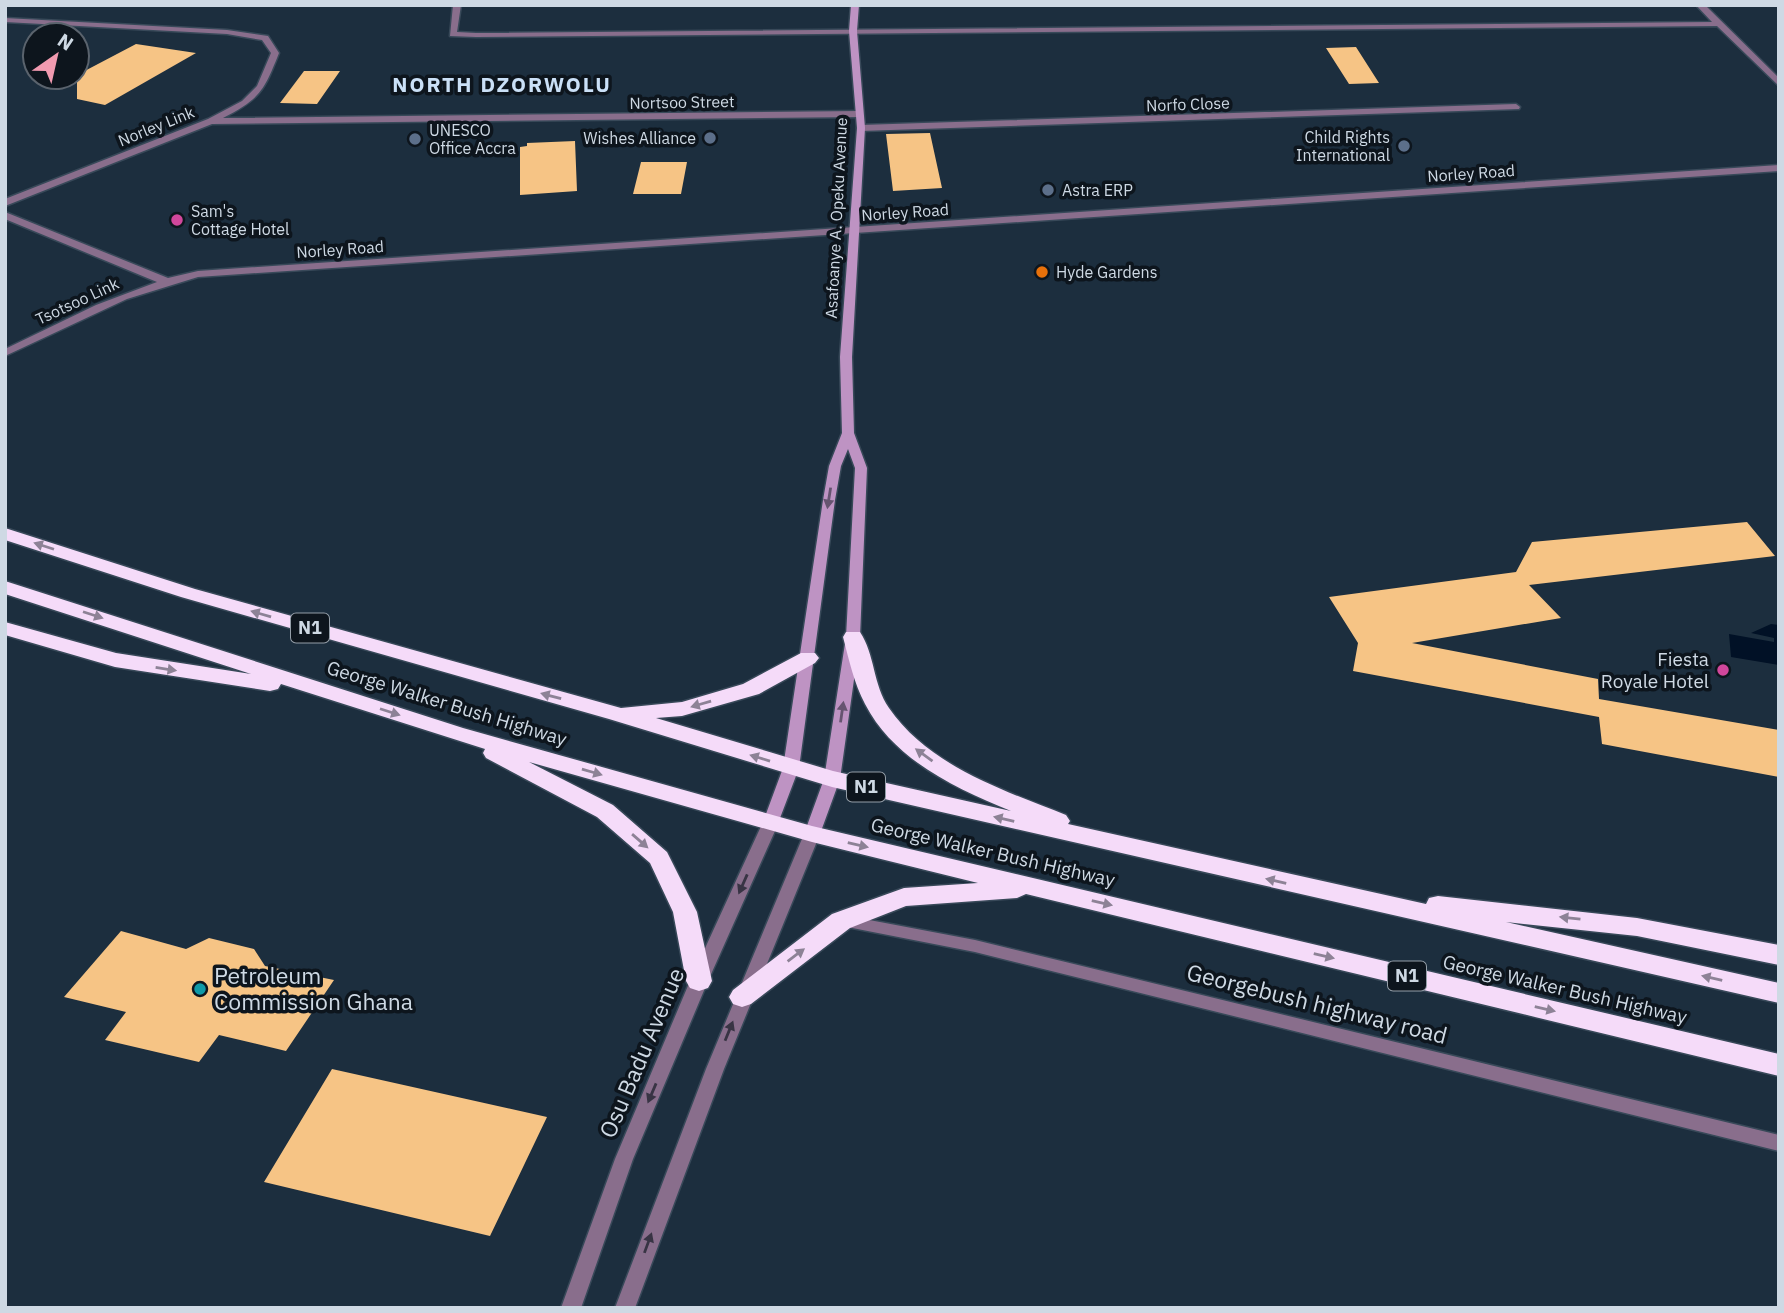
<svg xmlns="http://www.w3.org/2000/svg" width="1784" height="1313" font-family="'IBM Plex Sans',sans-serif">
  <rect width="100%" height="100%" fill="#1c2e3e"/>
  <path fill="#011126" d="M 1771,624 L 1779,625 L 1779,665 L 1731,657 L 1729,634 L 1774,642 L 1774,638 L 1751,633 Z"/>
  <path fill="#f6c485" d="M 136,44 L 196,53 L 105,105 L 77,99 L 77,75 Z
    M 1356,47 L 1379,83 L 1349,84 L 1326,48 Z
    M 304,71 L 340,71 L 317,104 L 280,103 Z
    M 930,133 L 942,188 L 893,191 L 886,134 Z
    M 575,141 L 577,191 L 520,195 L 520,147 L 527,146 L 527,143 Z
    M 641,162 L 687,162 L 681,194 L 633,194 Z
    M 1747,522 L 1775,556 L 1529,585 L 1561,618 L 1412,643 L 1598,679 L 1599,699 L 1779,730 L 1779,777 L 1602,744 L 1599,717 L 1353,671 L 1358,643 L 1329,597 L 1516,572 L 1532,542 Z
    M 121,931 L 186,949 L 209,938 L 254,949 L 265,966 L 334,980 L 286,1051 L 219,1035 L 199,1062 L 105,1040 L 126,1012 L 64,997 Z
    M 332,1069 L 547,1117 L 490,1236 L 264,1182 Z"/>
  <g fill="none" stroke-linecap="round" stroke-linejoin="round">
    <defs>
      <path id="street" d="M 453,5 L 461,5 L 457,32 L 476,33 L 1712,22 L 1696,5 L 1705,5 L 1779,78 L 1779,86 L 1717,26 L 476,37 L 450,36 Z
        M 5,18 L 227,30 L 268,36 L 279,53 C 264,91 260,99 223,118 L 859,111 L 863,114 L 859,117 L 212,124 L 5,206 L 5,199 L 208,119 L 242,101 L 257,86 L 271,53 L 262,40 L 227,34 L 5,22 Z
        M 1516,104 L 1520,107 L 1519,109 L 861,131 L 857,128 L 861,125 Z
        M 1779,165 L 1779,171 L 198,277 L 127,299 L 5,356 L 5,349 L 96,305 L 157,282 L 5,219 L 5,212 L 168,278 L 198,271 Z
        M 771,816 L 777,818 L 779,822 L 708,981 L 633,1159 L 581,1308 L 561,1308 L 615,1159 L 690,981 L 763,822 L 765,818 Z
        M 812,828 L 818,830 L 820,834 L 724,1069 L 635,1308 L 615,1308 L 706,1069 L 804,834 L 806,830 Z
        M 843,915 L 975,940 L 1779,1135 L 1779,1151 L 975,952 L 837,925 L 835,921 L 837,917 Z"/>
      <path id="secondary" d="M 851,5 L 859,5 L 857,31 L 865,128 L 852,357 L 854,433 L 867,468 L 860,637 L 840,779 L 820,834 L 818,838 L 806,838 L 804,834 L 824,779 L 846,637 L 855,468 L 848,449 L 841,466 L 835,500 L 799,768 L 777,826 L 765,826 L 763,822 L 783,768 L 823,500 L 829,466 L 842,433 L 840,357 L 857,128 L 849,31 Z"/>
      <path id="highway" d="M 5,528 L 195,589 L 621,708 L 682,702 L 743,684 L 801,653 L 815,653 L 819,658 L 815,663 L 759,694 L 682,716 L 656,718 L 833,771 L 1011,811 C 955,788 894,760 865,704 C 854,683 849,660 843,637 L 846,632 L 860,632 C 875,654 873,685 889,708 C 929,766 1003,790 1066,815 L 1070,821 L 1068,824 L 1426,904 L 1429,898 L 1438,896 L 1637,918 L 1779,945 L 1779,965 L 1637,936 L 1506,922 L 1779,983 L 1779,1003 L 832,787 L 609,719 L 181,597 L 5,540 Z
        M 5,581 L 463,728 L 812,826 L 1779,1054 L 1779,1076 L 1026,894 L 1017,898 L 906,906 L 850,928 L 751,1004 L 742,1007 L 733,1004 L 729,997 L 733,990 L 832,914 L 904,888 L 978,883 L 812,842 L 529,762 L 613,805 L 667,852 L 697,912 L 712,981 L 708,988 L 699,991 L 690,988 L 686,981 L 673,912 L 650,863 L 597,817 L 486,758 L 483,753 L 485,749 L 281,684 L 278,689 L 270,691 L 115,667 L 5,635 L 5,622 L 116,653 L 251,674 L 5,594 Z"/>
    </defs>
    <use href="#street" stroke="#384959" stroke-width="3"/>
    <use href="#secondary" stroke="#384959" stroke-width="3"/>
    <use href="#highway" stroke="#384959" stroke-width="3"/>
    <use href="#street" fill="#896e8c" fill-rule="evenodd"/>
    <use href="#secondary" fill="#be93c3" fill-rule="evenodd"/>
    <use href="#highway" fill="#f5dbf9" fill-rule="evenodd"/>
  </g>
  <defs><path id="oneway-solid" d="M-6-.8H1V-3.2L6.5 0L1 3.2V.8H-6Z" transform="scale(1.75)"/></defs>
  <g fill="#665470">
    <use href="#oneway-solid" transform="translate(829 498) rotate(99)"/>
    <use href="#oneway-solid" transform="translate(842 712) rotate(-82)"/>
  </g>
  <g fill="#8d8296">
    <use href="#oneway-solid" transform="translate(44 546) rotate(-162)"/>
    <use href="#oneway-solid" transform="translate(261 614) rotate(-164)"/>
    <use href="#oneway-solid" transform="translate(93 615) rotate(18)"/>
    <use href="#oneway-solid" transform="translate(166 669) rotate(9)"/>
    <use href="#oneway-solid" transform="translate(551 696) rotate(-165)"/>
    <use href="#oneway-solid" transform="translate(701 704) rotate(164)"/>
    <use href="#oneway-solid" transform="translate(390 712) rotate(18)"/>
    <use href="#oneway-solid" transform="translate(924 755) rotate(-144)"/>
    <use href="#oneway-solid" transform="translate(760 758) rotate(-163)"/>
    <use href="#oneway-solid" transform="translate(592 772) rotate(16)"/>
    <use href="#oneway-solid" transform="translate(1004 819) rotate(-167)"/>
    <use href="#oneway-solid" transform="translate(640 841) rotate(41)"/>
    <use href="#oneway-solid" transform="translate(858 845) rotate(13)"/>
    <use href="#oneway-solid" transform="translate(1276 881) rotate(-167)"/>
    <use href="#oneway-solid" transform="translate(1102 903) rotate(13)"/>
    <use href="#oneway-solid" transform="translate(1570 918) rotate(-174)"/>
    <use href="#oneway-solid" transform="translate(796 955) rotate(-37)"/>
    <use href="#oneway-solid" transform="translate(1324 956) rotate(13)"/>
    <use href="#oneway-solid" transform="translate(1712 978) rotate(-167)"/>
    <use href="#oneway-solid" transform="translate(1545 1009) rotate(13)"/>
  </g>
  <g fill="#383444">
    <use href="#oneway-solid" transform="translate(743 884) rotate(114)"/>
    <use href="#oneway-solid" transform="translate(729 1031) rotate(-68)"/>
    <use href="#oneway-solid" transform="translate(652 1093) rotate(113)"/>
    <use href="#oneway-solid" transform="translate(648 1243) rotate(-70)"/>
  </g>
  <g fill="#5c6f8a" stroke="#0d151d" stroke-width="2.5">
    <circle cx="710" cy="138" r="7"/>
    <circle cx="415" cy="139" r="7"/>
    <circle cx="1404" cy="146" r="7"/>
    <circle cx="1048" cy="190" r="7"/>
  </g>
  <g fill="#d1479c" stroke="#0d151d" stroke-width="2.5">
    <circle cx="177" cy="220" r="7"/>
    <circle cx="1723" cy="670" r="7"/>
  </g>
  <circle fill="#e8710a" stroke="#0d151d" stroke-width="2.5" cx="1042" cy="272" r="7"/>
  <circle fill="#0f9aa8" stroke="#0d151d" stroke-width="2.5" cx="200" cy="989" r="7"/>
  <g text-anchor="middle" stroke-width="7" stroke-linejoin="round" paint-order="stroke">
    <g font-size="16" fill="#ced9e4" stroke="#0d151d">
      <text transform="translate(682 102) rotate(-1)" y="6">Nortsoo Street</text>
      <text transform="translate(1188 104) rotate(-2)" y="6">Norfo Close</text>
      <text transform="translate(156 126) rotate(-22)" y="6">Norley Link</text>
      <text transform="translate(1471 173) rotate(-4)" y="6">Norley Road</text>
      <text transform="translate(905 212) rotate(-4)" y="6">Norley Road</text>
      <text transform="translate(836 218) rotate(-87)" y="6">Asafoanye A. Opeku Avenue</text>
      <text transform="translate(340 249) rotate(-4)" y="6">Norley Road</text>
      <text transform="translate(77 301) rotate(-25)" y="6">Tsotsoo Link</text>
    </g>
    <g font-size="16" fill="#ced9e4" stroke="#0d151d" text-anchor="start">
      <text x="429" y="136">UNESCO<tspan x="429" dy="18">Office Accra</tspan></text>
      <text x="1390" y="143" text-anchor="end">Child Rights<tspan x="1390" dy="18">International</tspan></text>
      <text x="696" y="144" text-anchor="end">Wishes Alliance</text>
      <text x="1062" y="196">Astra ERP</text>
      <text x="191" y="217">Sam's<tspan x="191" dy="18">Cottage Hotel</tspan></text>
      <text x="1056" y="278">Hyde Gardens</text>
    </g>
    <g fill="#0d151d" stroke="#949ea8" stroke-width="2">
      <rect x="291" y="613.5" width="38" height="29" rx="5"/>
      <rect x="847" y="772.5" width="38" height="29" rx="5"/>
      <rect x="1388" y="961.5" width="38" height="29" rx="5"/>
    </g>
    <g font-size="18" font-weight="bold" fill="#ced9e4">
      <text x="310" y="634">N1</text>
      <text x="866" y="793">N1</text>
      <text x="1407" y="982">N1</text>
    </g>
    <g font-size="19" fill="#ced9e4" stroke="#0d151d" text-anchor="end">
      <text x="1709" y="666">Fiesta<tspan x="1709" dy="22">Royale Hotel</tspan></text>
    </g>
    <g font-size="19" fill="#ced9e4" stroke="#0d151d">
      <text transform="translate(447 703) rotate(17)" y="7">George Walker Bush Highway</text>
      <text transform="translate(993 852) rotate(13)" y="7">George Walker Bush Highway</text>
      <text transform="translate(1565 989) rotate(13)" y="7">George Walker Bush Highway</text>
    </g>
    <g font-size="21" font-weight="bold" letter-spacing="2" fill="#cae0f7" stroke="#0d151d">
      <text x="502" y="92">NORTH DZORWOLU</text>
    </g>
    <g font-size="23" fill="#ced9e4" stroke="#0d151d" text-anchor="start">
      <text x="214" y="984">Petroleum<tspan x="214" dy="26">Commission Ghana</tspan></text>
    </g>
    <g font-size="23" fill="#ced9e4" stroke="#0d151d">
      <text transform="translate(1317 1004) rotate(14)" y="8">Georgebush highway road</text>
      <text transform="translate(642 1053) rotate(-67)" y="8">Osu Badu Avenue</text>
    </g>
  </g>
  <rect width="1784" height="1313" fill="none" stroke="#ced9e4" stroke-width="14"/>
  <g transform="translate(56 56) rotate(34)"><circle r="33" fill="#0d151d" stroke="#5a636d" stroke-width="2"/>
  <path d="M0-5L12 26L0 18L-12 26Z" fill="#f19ab0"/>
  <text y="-10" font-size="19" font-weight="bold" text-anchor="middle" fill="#ced9e4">N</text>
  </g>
</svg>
